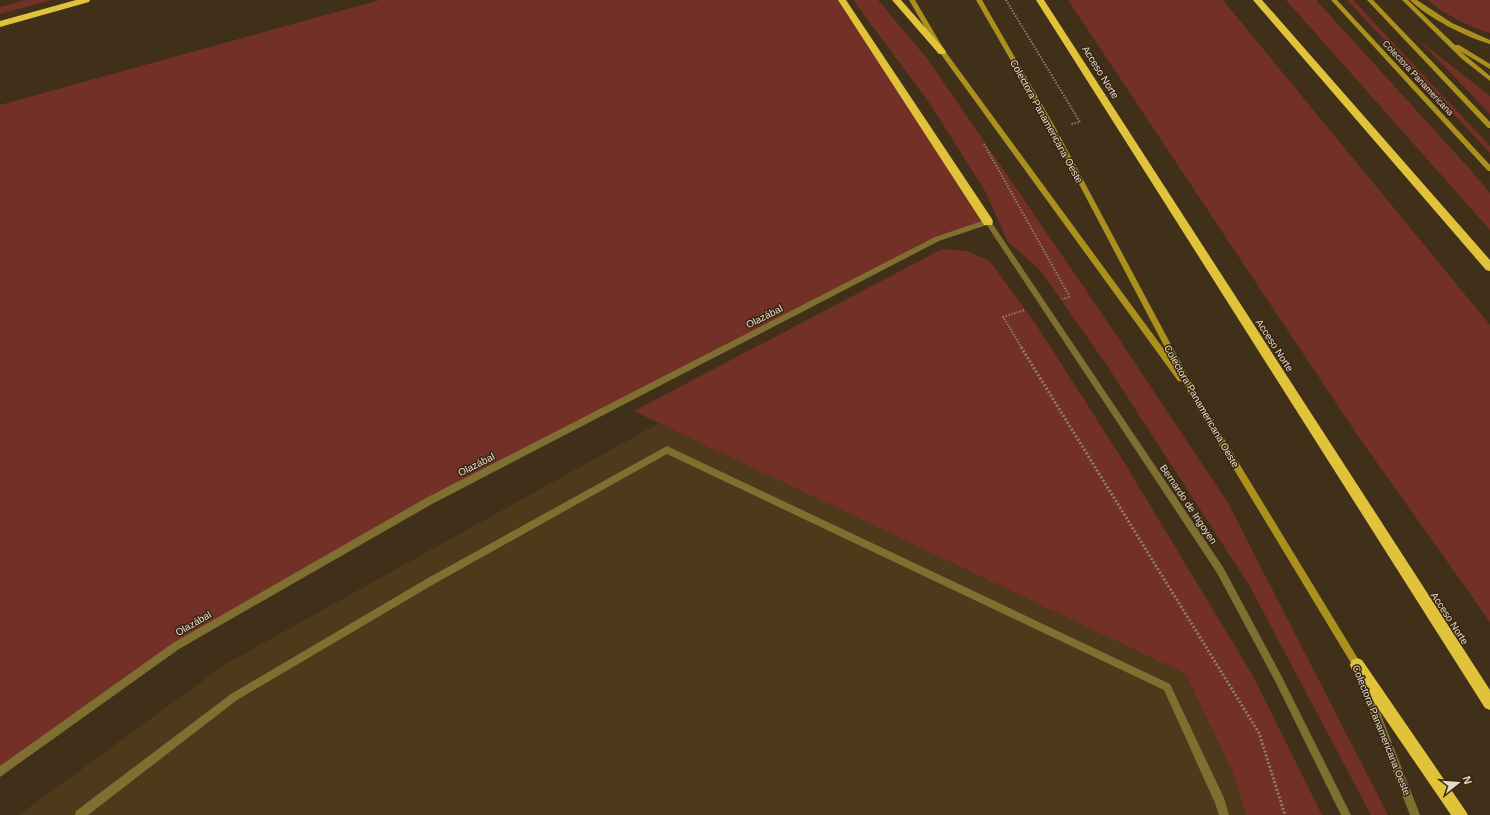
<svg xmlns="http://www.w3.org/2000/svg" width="1490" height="815" font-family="Helvetica,sans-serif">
  <rect width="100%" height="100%" fill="#403019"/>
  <path fill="#4e391b" d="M 909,284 L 983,297 L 1267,815 L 19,815 L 224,665 Z"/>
  <path fill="#723027" d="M 25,0 L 52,0 L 0,14 L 0,7 Z
    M 380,0 L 842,0 L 988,222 L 937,239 L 429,501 L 176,646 L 0,772 L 0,105 Z
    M 853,0 L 878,0 L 929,61 L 1109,324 L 1228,503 L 1388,815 L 1371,815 L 1249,585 L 1106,364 L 1040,270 L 1008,242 L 985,191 L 930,104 Z
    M 1068,0 L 1223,0 L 1490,325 L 1490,622 L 1358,436 Z
    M 1286,0 L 1316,0 L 1468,167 L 1490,193 L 1490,230 Z
    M 1347,0 L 1353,0 L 1490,146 L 1490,153 Z
    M 1428,0 L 1490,0 L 1490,33 C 1470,27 1443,14 1428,0 Z
    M 1420,41 L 1490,96 L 1490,114 Z
    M 942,249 L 967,251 L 990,261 L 1037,326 L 1124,462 L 1253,676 L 1322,815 L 1246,815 L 1234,775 L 1186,674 L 634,411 Z"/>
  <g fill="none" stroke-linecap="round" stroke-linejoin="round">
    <path stroke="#8b7e6c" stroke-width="2" stroke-dasharray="1.5 1.5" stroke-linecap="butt" d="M 1006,0 L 1080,122 L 1071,124
      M 984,144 L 1070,297 L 1062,299
      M 1022,348 L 1003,317 L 1025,310"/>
    <path stroke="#8b7e6c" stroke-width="3" stroke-dasharray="2 2" stroke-linecap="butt" d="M 1021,347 L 1259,733 L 1285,815"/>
    <path fill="#7f6f31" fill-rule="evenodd" d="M 667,446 L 1170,684 L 1224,798 L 1229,815 L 1219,815 L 1215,803 L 1164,690 L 667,454 L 434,584 L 237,700 L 88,815 L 75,815 L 76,811 L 231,694 L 428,578 Z"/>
    <path fill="#7f6f31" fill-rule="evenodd" d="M 988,219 L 990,220 L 991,222 L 990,224 L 939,241 L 432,504 L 179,649 L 0,777 L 0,766 L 173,643 L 426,498 L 935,237 Z"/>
    <path fill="#7f6f31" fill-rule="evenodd" d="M 988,219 L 990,220 L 1223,567 L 1281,675 L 1351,815 L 1341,815 L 1275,681 L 1217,573 L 986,224 L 985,222 Z
      M 1364,679 L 1367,681 L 1369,684 L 1420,815 L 1410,815 L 1359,684 L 1361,681 Z"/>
    <path fill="#aa901d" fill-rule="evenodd" d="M 909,0 L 915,0 L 945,51 L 1171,359 L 1049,127 L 976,0 L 982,0 L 1055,127 L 1201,401 L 1360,662 L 1362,665 L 1360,668 L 1357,670 L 1354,668 L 1195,405 L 1183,382 L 1178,381 L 940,53 Z
      M 1331,0 L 1337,0 L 1490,165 L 1490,171 L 1488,171 Z
      M 1367,0 L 1373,0 L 1490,122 L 1490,128 L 1488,128 Z
      M 1402,0 L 1408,0 L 1455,45 L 1459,45 L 1490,64 L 1490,69 L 1460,51 L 1490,76 L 1490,81 L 1462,59 Z
      M 1410,0 L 1417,0 L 1452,23 L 1490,40 L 1490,44 C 1466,37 1428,18 1410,0 Z"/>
    <path fill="#e1c23b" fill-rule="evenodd" d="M 76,0 L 90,0 L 89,2 L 0,27 L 0,21 Z
      M 838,0 L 846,0 L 992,219 L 993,222 L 992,225 L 984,225 Z
      M 892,0 L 901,0 L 945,50 L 946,52 L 945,54 L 939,54 Z
      M 1036,0 L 1044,0 L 1490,690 L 1490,710 L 1485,708 Z
      M 1253,0 L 1262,0 L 1490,260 L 1490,271 L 1486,270 Z
      M 1357,658 L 1362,660 L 1465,810 L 1468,815 L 1451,815 L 1352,670 L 1350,665 L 1352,660 Z"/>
  </g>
  <g text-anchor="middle" stroke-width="3" stroke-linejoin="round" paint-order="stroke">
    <g font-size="9" fill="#e3d9cc" stroke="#36260f">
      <text transform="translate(1418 78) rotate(47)" y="3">Colectora Panamericana</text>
    </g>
    <g font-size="10" fill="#e3d9cc" stroke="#36260f">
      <text transform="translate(1101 72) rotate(58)" y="4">Acceso Norte</text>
      <text transform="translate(1047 121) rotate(61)" y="4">Colectora Panamericana Oeste</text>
      <text transform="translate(764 316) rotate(-27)" y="4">Olazábal</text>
      <text transform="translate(1275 345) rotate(57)" y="4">Acceso Norte</text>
      <text transform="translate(1202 406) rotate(60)" y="4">Colectora Panamericana Oeste</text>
      <text transform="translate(476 464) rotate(-27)" y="4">Olazábal</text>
      <text transform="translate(1189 504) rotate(56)" y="4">Bernardo de Irigoyen</text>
      <text transform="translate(1450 618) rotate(57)" y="4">Acceso Norte</text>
      <text transform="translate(193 623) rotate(-30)" y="4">Olazábal</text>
      <text transform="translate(1382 730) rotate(68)" y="4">Colectora Panamericana Oeste</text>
    </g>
  </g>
  <g transform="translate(1458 783) rotate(73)" stroke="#36260f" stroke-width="3" paint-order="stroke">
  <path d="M0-3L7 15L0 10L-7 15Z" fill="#e3d9cc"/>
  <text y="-6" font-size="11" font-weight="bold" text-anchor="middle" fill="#e3d9cc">N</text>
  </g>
</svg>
